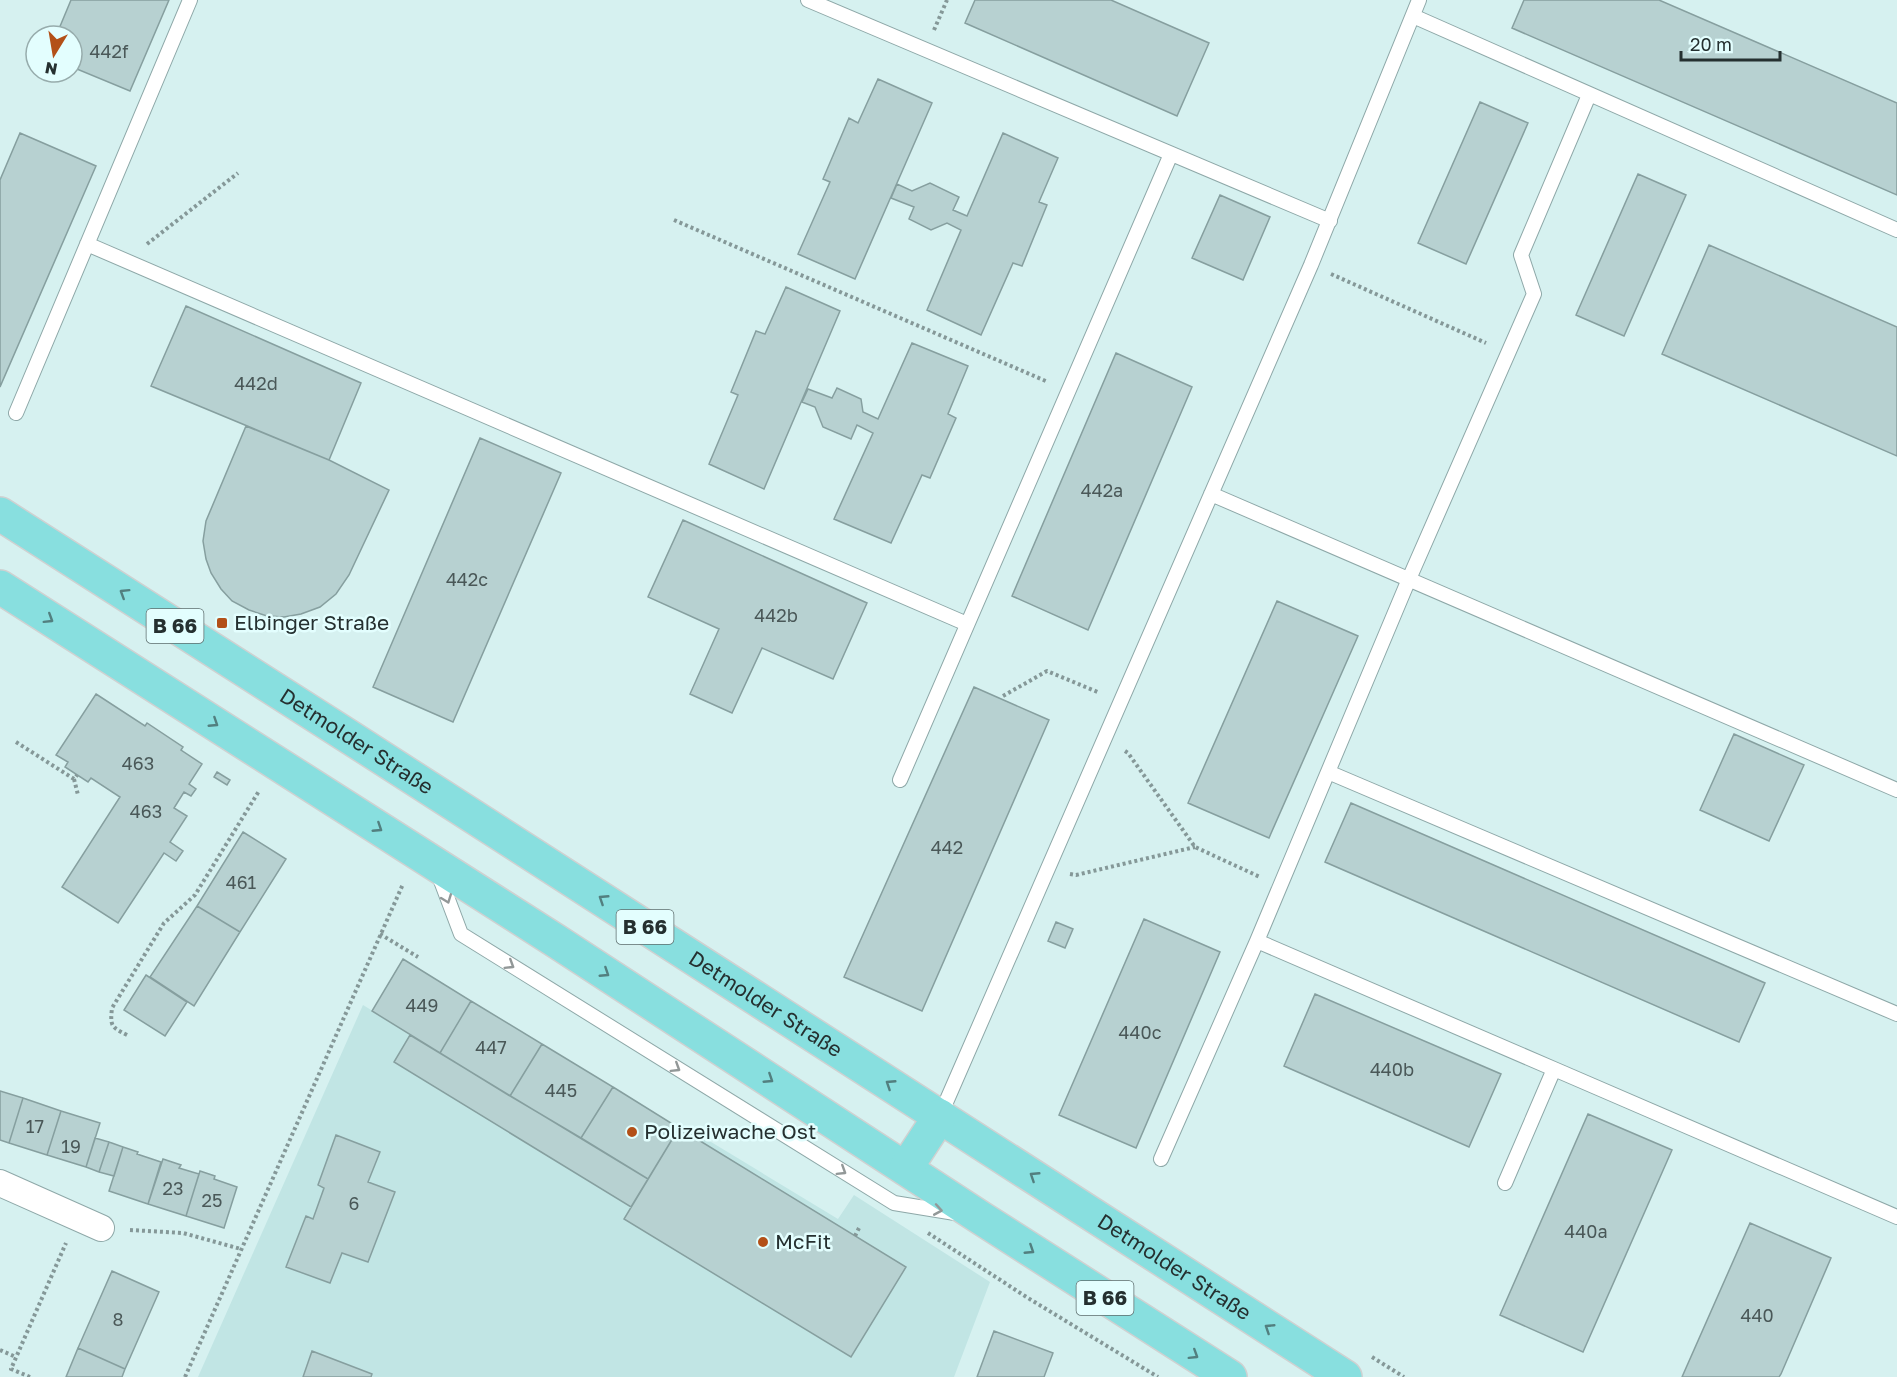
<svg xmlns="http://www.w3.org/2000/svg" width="1897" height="1377" font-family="'Golos Text',sans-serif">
  <rect width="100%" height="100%" fill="#d6f1f0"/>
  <path fill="#c1e5e4" d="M 363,1005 L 648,1179 L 679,1128 L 683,1125 L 838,1219 L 854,1195 L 990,1282 L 954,1377 L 198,1377 Z"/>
  <path fill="#b7d1d1" stroke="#869f9f" stroke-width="1.5" d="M 71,0 L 169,0 L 130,91 L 72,67 L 72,36 L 56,36 Z
    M 975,0 L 1111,0 L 1209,43 L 1177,116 L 965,23 Z
    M 1524,0 L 1659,0 L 1897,103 L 1897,195 L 1512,28 Z
    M 878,79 L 932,103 L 855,279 L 798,254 L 830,182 L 823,179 L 849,118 L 858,123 Z
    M 1480,102 L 1528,123 L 1466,264 L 1418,243 Z
    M 20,133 L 96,166 L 0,387 L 0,180 Z
    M 1003,133 L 1058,158 L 1039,202 L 1047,205 L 1022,266 L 1013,263 L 981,335 L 927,310 L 961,230 L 947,223 L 931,230 L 909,219 L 914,207 L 891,198 L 897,184 L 912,191 L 930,183 L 959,197 L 953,210 L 967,216 Z
    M 1638,174 L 1686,195 L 1624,336 L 1576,315 Z
    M 1220,195 L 1270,217 L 1243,280 L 1192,258 Z
    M 1709,245 L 1897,327 L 1897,456 L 1662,354 Z
    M 786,287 L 840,311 L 764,489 L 709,464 L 738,395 L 731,392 L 756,331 L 765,334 Z
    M 186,306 L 361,383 L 329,460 L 151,386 Z
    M 912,343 L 968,366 L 948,414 L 956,418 L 930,478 L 922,475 L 891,543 L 834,519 L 873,433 L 857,425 L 851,439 L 823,427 L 815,407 L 802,402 L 808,389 L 832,398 L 837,388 L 861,399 L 863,412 L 878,419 Z
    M 1116,353 L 1192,387 L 1088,630 L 1012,596 Z
    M 246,426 L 329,460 L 389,490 L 349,575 L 336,594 L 320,607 L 301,614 L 284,617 L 267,616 L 249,610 L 232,601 L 221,589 L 211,573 L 206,559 L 203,541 L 206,521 Z
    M 480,438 L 561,473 L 453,722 L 373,687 Z
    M 683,520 L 867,603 L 833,679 L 762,648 L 732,713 L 690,694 L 719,629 L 648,597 Z
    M 1277,601 L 1358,636 L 1269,838 L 1188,803 Z
    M 974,687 L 1049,720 L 922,1011 L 844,977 Z
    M 96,694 L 145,726 L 147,723 L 183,747 L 181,750 L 202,764 L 189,784 L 196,789 L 191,796 L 184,792 L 174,808 L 187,816 L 170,842 L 183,851 L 176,861 L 164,853 L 118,923 L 62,887 L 120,797 L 91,778 L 88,782 L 65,767 L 68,762 L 56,755 Z
    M 1734,734 L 1804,765 L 1769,841 L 1700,810 Z
    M 217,772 L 230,780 L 227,785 L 214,777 Z
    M 1351,803 L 1765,983 L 1739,1042 L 1325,862 Z
    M 243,832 L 286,859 L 240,932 L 197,906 Z
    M 197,906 L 240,932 L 194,1006 L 150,977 Z
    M 1144,919 L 1220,952 L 1136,1148 L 1059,1115 Z
    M 1056,922 L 1073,929 L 1065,948 L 1048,941 Z
    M 403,959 L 471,1001 L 440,1053 L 372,1011 Z
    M 146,975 L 187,1002 L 165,1036 L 124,1010 Z
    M 1315,994 L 1501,1074 L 1469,1147 L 1284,1066 Z
    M 471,1001 L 542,1044 L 510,1096 L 440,1053 Z
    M 410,1035 L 648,1179 L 631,1207 L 394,1062 Z
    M 542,1044 L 613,1087 L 581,1138 L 510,1096 Z
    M 613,1087 L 679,1128 L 648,1179 L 581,1138 Z
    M 0,1091 L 23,1098 L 9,1143 L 0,1140 Z
    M 23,1098 L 61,1111 L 47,1155 L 9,1143 Z
    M 61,1111 L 100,1123 L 86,1167 L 47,1155 Z
    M 1588,1114 L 1672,1150 L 1583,1352 L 1500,1315 Z
    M 679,1128 L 906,1267 L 851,1357 L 624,1219 Z
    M 336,1135 L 380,1152 L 368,1182 L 395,1192 L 368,1262 L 342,1253 L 330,1283 L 286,1267 L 306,1216 L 313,1219 L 324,1188 L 318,1185 Z
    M 95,1138 L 109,1142 L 99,1172 L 86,1167 Z
    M 109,1142 L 123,1147 L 114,1176 L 99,1172 Z
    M 123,1147 L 138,1152 L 137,1154 L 161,1162 L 148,1204 L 109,1191 Z
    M 163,1159 L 181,1165 L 179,1168 L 199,1174 L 186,1216 L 148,1204 Z
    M 200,1171 L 215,1176 L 214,1179 L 237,1187 L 224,1228 L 186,1216 Z
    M 1750,1223 L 1831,1258 L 1781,1374 L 1779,1377 L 1682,1377 Z
    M 112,1271 L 159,1292 L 125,1369 L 78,1348 Z
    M 994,1331 L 1053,1353 L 1044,1377 L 977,1377 Z
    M 78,1348 L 125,1369 L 122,1377 L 66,1377 Z
    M 312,1351 L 372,1374 L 371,1377 L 303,1377 Z"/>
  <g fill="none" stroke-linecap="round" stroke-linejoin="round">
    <defs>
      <path id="lane" d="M 808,0 L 1330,221
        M 1413,16 L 1897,230
        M 87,244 L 967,624
        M 16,413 L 190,0
        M 1211,494 L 1897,790
        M 1328,772 L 1897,1014
        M 900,780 L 1171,154
        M 438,873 L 461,934 L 894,1203 L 955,1213
        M 1257,941 L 1554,1069 L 1505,1183
        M 1554,1069 L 1897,1217
        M 940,1116 L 1311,265 L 1419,0
        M 1161,1159 L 1257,941 L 1409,579 L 1534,294 L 1521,255 L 1589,95"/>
      <path id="street" d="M 0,1183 L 101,1228"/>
      <g id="primary">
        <path id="s1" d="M 0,514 L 351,738 L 1345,1377"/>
        <path d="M 0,587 L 556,941 L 981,1218 L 1230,1377"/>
        <path d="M 906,1168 L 940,1116"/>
      </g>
    </defs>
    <use href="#lane" stroke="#8ea8a8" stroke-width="16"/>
    <use href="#street" stroke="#8ea8a8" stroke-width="28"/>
    <use href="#primary" stroke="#cfd1d1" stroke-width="36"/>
    <path stroke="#859898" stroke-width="4" stroke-dasharray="3 3" stroke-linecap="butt" d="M 934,30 L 947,0
      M 674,220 L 1048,382
      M 147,244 L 238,173
      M 1331,274 L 1486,343
      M 1003,696 L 1047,671 L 1100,693
      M 16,742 L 74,779 L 77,775
      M 1125,751 L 1128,753 L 1195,847 L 1260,877
      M 74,779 L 78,795
      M 1070,874 L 1076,875 L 1195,847
      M 380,934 L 418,957
      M 127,1035 C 111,1027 110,1026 112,1008 L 164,923 L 195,895 L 259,791
      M 130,1230 L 183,1233 L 241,1249
      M 928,1233 L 1028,1298 L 1158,1377
      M 855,1236 L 859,1228
      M 0,1350 L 16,1357
      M 1372,1357 L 1404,1377
      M 30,1377 L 11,1369 L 66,1243
      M 185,1377 L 403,884"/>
    <use href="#lane" stroke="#fff" stroke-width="14"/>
    <use href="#street" stroke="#fff" stroke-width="26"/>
    <use href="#primary" stroke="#88dfdf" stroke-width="33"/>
  </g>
  <defs><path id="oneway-chevron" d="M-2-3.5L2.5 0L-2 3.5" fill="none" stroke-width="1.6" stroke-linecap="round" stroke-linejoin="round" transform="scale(1.5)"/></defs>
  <g stroke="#527f7f">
    <use href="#oneway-chevron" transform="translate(124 593) rotate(-148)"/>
    <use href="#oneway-chevron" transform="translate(49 619) rotate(32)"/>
    <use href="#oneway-chevron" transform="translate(214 723) rotate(33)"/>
    <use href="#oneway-chevron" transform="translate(378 828) rotate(33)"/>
    <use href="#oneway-chevron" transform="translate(603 899) rotate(-147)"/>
    <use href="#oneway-chevron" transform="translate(605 973) rotate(33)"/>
    <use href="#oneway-chevron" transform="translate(769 1079) rotate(33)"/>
    <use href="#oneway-chevron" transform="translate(890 1084) rotate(-147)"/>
    <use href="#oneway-chevron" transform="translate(1034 1176) rotate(-147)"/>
    <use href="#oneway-chevron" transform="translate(1030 1250) rotate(33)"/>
    <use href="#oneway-chevron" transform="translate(1269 1328) rotate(-147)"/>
    <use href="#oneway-chevron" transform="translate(1194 1355) rotate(32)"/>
  </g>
  <g stroke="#929898">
    <use href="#oneway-chevron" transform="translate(447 899) rotate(69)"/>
    <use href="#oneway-chevron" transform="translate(510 965) rotate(32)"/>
    <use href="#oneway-chevron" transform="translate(676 1068) rotate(32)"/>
    <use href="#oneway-chevron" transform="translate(842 1171) rotate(32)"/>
    <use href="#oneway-chevron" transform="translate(938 1210) rotate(10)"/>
  </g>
  <g fill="#b35018" stroke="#e3fefe" stroke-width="2">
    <rect x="216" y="617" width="12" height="12" rx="3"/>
    <circle cx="632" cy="1132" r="6"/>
    <circle cx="763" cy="1242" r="6"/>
  </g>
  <g text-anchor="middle" stroke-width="5" stroke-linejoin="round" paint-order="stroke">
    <g font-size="18" fill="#4a5858">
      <text x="109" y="58">442f</text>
      <text x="256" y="390">442d</text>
      <text x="1102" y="497">442a</text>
      <text x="467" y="586">442c</text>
      <text x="776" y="622">442b</text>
      <text x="138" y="770">463</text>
      <text x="146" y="818">463</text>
      <text x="947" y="854">442</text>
      <text x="241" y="889">461</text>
      <text x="422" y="1012">449</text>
      <text x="1140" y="1039">440c</text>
      <text x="491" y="1054">447</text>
      <text x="1392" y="1076">440b</text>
      <text x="561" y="1097">445</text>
      <text x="35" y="1133">17</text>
      <text x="71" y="1153">19</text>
      <text x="173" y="1195">23</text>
      <text x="212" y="1207">25</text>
      <text x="354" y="1210">6</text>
      <text x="1586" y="1238">440a</text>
      <text x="1757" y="1322">440</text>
      <text x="118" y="1326">8</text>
    </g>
    <g fill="#e3fefe" stroke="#5e6e6e" stroke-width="1.5">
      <rect x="146.5" y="609" width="57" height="34" rx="4.5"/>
      <rect x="616.5" y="910" width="57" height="34" rx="4.5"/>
      <rect x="1076.5" y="1281" width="57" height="34" rx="4.5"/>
    </g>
    <g font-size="20" font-weight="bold" fill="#253030">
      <text x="175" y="633">B 66</text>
      <text x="645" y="934">B 66</text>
      <text x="1105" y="1305">B 66</text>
    </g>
    <g font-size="21" fill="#253030" stroke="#e3fefe" text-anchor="start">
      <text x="234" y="630">Elbinger Straße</text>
      <text x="644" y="1139">Polizeiwache Ost</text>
      <text x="775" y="1249">McFit</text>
    </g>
    <g font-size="21" fill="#253030" stroke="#e3fefe">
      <text dy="7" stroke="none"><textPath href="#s1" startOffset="423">Detmolder Straße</textPath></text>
      <text dy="7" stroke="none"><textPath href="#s1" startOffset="909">Detmolder Straße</textPath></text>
      <text dy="7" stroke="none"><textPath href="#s1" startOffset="1395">Detmolder Straße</textPath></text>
    </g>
  </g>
  <g transform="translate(54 54) rotate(191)"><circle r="28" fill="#e3fefe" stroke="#97acac" stroke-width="1.5"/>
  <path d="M0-4.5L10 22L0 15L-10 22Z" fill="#b35018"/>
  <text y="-9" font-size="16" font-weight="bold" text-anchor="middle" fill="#253030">N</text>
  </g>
  <path d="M1681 51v9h99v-9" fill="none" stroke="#253030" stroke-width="3"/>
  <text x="1690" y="51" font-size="18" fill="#253030" stroke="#e3fefe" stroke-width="4.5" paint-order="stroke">20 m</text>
</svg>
